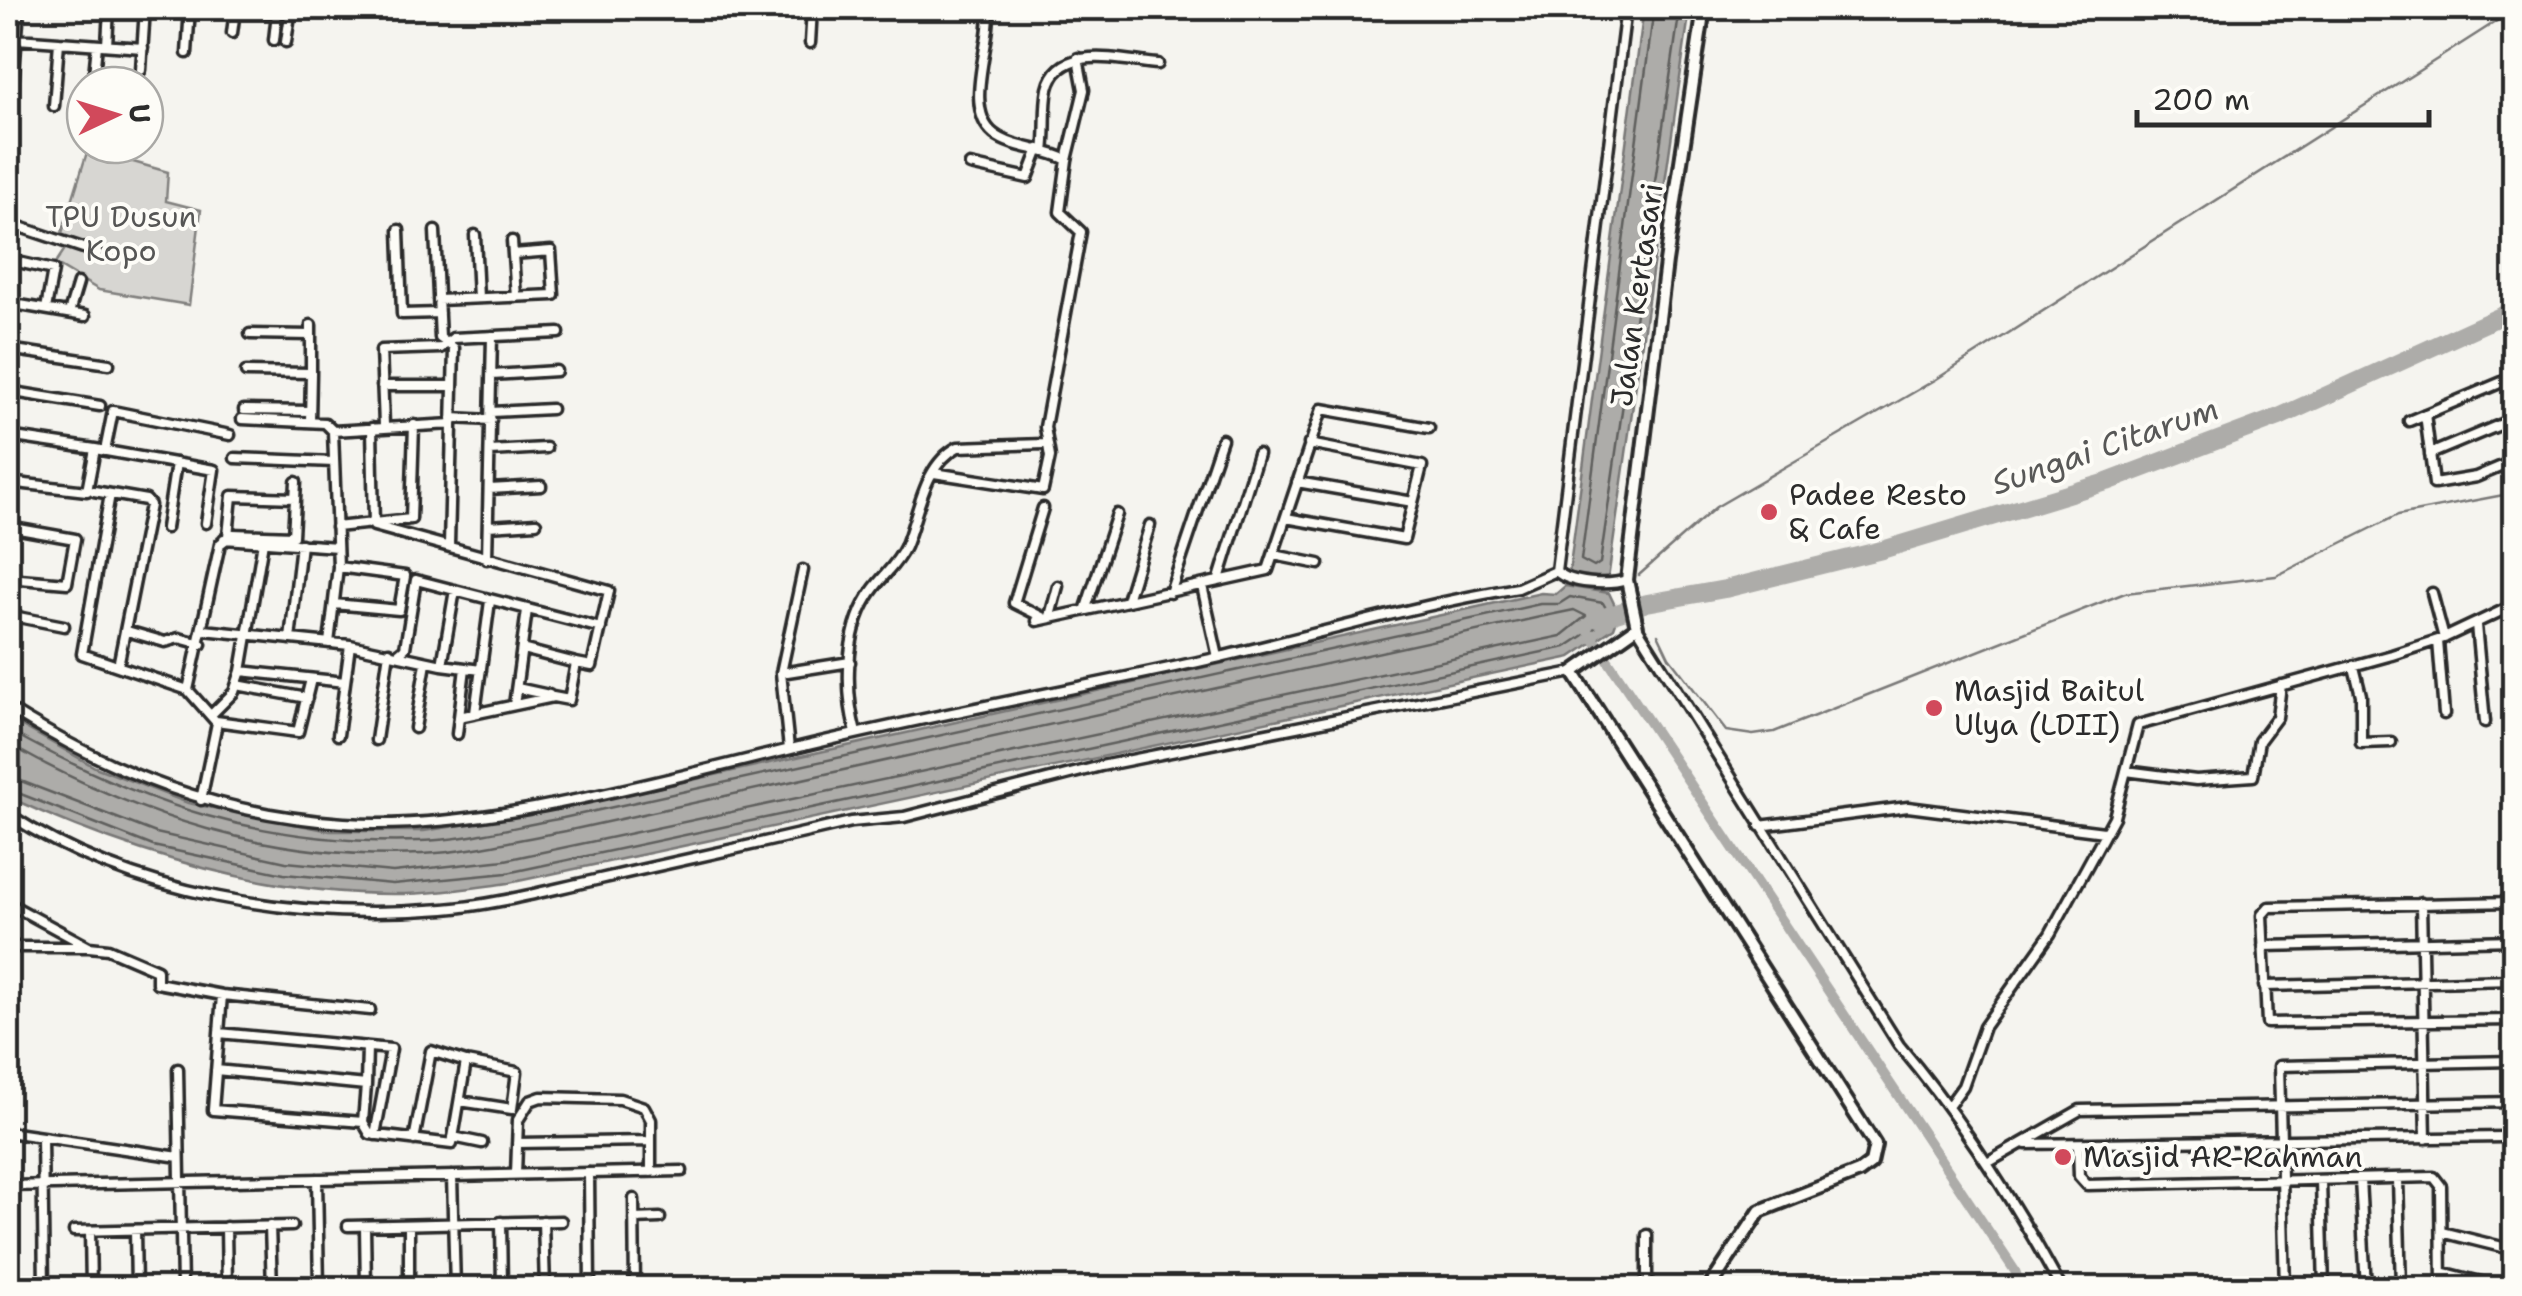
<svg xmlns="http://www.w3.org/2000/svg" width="2522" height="1296" font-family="'Shantell Sans',sans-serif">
  <rect width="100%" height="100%" fill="#f5f4ef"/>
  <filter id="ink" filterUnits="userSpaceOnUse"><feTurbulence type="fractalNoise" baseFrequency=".01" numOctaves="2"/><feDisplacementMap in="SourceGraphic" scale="20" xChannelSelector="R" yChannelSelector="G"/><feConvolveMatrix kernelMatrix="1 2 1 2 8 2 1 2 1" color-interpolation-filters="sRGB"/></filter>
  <g filter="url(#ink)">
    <path fill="#d7d6d2" stroke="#81807e" stroke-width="2.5" d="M 88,149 L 168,172 L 166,201 L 201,210 L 189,305 L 99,290 L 55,264 L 65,249 L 58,246 Z"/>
    <path fill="#adaca9" stroke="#797877" stroke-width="2.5" d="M 1644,8 L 1690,8 L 1608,579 L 1569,573 Z
      M 1565,586 L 1609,593 L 1619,614 L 1614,628 L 1571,657 L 509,883 C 471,888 432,894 393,894 C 260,894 128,852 8,797 L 8,718 L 95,767 L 188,803 L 330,831 L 424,831 L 561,809 L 1541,593 L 1556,594 Z"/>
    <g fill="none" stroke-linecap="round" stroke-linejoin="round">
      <path stroke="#5f5f5d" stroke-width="2.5" d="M 1654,8 L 1581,560 L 1594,567 L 1600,563 L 1680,8
        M 8,730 C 142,805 264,846 420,841 C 467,840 517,826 563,818 L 1540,604 L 1559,604 L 1570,597 L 1603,603 L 1608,612 L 1604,622 L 1566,647 L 507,873 L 393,884 L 284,874 L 153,846 L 8,789
        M 8,744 C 138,817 271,861 422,854 C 470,852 519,839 566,831 L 1540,617 L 1574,610 L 1586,616 L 1561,636 L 505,860 L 393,872 L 286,862 L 156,833 L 8,776"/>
      <path stroke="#797877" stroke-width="2.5" d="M 1639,575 L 1716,507 L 1935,380 L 2514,10
        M 1658,634 L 1669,657 L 1726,731 L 1753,735 L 1774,732 L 2125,593 L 2276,576 L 2398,515 L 2514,493"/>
      <path stroke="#adaca9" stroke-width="10" d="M 1587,629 L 2015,1271 L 2021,1288"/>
      <path stroke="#adaca9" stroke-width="18" d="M 1598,619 L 1647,603 L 1725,589 L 1882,550 L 2107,482 L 2279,417 L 2514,310"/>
      <defs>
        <path id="minor" d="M 198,8 L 285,13
          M 1626,8 L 1556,571 C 1570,584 1608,586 1627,580
          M 232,33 L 235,10
          M 17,39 L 143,48
          M 274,40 L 277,13
          M 286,42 L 291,8
          M 810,43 L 812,8
          M 107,45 L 109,8
          M 187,53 L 190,8
          M 141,70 L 145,8
          M 93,85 L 97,45
          M 12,100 L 19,8
          M 54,106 L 59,42
          M 1044,152 C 1047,131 1044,108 1048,89 C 1059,42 1122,61 1158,64
          M 1067,160 L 1084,90 L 1078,58
          M 970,165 L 1028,178 L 1039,149
          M 8,223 L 98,253
          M 399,230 L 402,314 L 439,313
          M 435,231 L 440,338 L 454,348 L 449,545
          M 475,235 L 478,298
          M 512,241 L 516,297
          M 18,262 L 53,270 L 46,309
          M 438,300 L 554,295 L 551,251 L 513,254
          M 8,303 L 85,316
          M 69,313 L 78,283
          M 311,325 L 311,373
          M 250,334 L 311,335
          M 8,349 L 109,364
          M 246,372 L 311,373 L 310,422
          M 492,375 L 556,371
          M 382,386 L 453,386
          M 8,391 L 100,406
          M 244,410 L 310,411
          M 491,412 L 551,409
          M 2425,414 L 2434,484 L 2476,477 L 2514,461
          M 452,418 L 491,420
          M 242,419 L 325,423 L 333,431
          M 2409,421 L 2514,377
          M 384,425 L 381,350 L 441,348 L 453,338 L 559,333
          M 372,428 L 374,526 L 609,591 L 592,666 L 576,663 L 569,700 L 553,697 L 459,717 L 457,734
          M 8,436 L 95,449 L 87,491 L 8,482
          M 95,449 L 214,470 L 206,523
          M 105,451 L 113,411 L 230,435
          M 490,451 L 546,448
          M 2430,454 L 2514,419
          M 235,458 L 334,462
          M 934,473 L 1043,490 L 1050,457 L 1045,427 L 1081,232 L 1060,212 L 1067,160 C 1046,148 1013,149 994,134 C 961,108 994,38 988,8
          M 1297,482 L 1413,502
          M 489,489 L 541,486
          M 94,491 L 146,500 L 150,505 L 118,666
          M 110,494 L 82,654 L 188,690
          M 1043,508 L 1014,603 L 1044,618
          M 1286,518 L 1404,539 L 1422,466 L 1309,444
          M 488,526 L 536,523
          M 8,527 L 75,539 L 67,583 L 8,578
          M 336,527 L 411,519 L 414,425
          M 166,528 L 176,463
          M 228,536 L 232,496 L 295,498
          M 224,539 L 337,547
          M 1274,555 L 1319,564
          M 487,559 L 492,336
          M 1219,579 L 1258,454
          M 1202,586 L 1218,657
          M 1170,593 L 1222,439
          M 2432,593 L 2444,638
          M 1127,600 L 1150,525
          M 334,604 L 399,610 L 405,576 L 338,567
          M 1086,608 L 1117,514
          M 8,615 L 64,626
          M 1050,616 L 1058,586
          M 1037,621 L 1268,570 L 1322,409 L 1429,428
          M 2476,625 L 2485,722
          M 1637,627 L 1899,1045 C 1963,1121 2014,1201 2061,1288
          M 204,630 L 350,645 L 442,665 L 455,590
          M 127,631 L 165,642 L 179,638 L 201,644
          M 290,639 L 301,544
          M 2438,641 L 2444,714
          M 329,643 L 338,567 L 333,431 L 452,424
          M 522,649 L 576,663
          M 398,654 L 405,648 L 416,580 L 601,628
          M 442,665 L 481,670
          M 2354,667 L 2361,695 L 2361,743 L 2391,742
          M 241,671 L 263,542
          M 781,673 L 850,662
          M 237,685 L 307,698
          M 517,688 L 549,695
          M 514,705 L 527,610
          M 8,708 C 113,774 220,815 344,823 C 481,832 657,781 791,749 C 933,714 1078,689 1220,657 C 1319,634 1418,604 1518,588 L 1556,571
          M 475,713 L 490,601
          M 212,714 L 234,692 L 241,671 L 345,682
          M 459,717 L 465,668
          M 216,721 L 298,732 L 311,679
          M 415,728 L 426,663
          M 856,733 C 845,692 845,634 868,597 C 879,578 896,567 905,547 C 919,514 923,465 958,447 L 1044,444
          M 338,735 L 350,645
          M 376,740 L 389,652
          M 789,749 L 781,673 L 803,570
          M 2126,771 L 2196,780 L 2253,776 L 2259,741 L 2277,717 L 2281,685
          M 201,800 L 217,723 L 188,690 L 220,544 L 233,534 L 293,536 L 296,482
          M 8,814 C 134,896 295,921 444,909 C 496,905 548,890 600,879 C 683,860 767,842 851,822 L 904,817 L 1101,766 L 1573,672
          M 1760,826 L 1908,807 L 2104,832
          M 2514,902 L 2269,907 L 2262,915 L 2267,1023 L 2514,1020
          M 8,903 L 89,947 L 8,947
          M 2421,903 L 2426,1139
          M 2263,946 L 2514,940
          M 89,947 L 108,949 L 157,970 L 157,983 L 222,995 L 370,1010
          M 2264,986 L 2514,980
          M 222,995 L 213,1110 L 363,1122 L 370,1134 L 452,1144 L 466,1062 L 431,1051 L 414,1140
          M 219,1033 L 391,1049 L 375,1135
          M 178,1069 L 182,1288
          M 216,1070 L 366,1085 L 363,1122
          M 366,1085 L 367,1047
          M 460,1101 L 512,1109 L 517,1072 L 466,1062
          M 1950,1104 L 1963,1086 L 1984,1027 L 2050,934 L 2114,817 L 2138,725 L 2392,655 L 2444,638 L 2514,605
          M 8,1132 L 179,1157
          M 453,1137 L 482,1143
          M 42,1138 L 44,1288
          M 517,1143 L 650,1141
          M 2026,1144 L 2504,1137
          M 2078,1144 L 2079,1176 L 2087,1185 L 2434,1177 L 2441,1186 L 2442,1288
          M 1989,1162 L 2080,1110 L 2514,1102
          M 589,1173 L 590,1288
          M 516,1174 L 518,1120 L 530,1101 L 541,1097 L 620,1099 L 644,1107 L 651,1120 L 651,1172
          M 452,1176 L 455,1288
          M 317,1179 L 319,1288
          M 2360,1179 L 2366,1288
          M 2398,1179 L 2401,1288
          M 2321,1181 L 2324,1288
          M 8,1186 L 682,1171
          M 634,1199 L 635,1288
          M 634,1219 L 660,1218
          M 543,1221 L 545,1288
          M 501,1222 L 502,1288
          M 409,1225 L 409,1288
          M 270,1226 L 272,1288
          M 348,1226 L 561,1221
          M 365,1226 L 366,1288
          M 226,1227 L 227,1288
          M 135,1230 L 136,1288
          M 74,1231 L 292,1226
          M 90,1231 L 91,1288
          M 2442,1232 L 2514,1250
          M 1647,1235 L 1647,1288
          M 2442,1272 L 2504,1288
          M 2285,1288 L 2279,1066 L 2514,1061"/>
        <path id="tertiary" d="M 1704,8 L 1666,262 L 1627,580 L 1637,627 L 1573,672 L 1875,1145 L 1871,1163 L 1859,1172 L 1760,1211 L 1709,1288"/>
      </defs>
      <use href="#minor" stroke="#2b2b2b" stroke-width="15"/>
      <use href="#tertiary" stroke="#2b2b2b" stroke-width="18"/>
      <use href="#minor" stroke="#fdfcf7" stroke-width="8"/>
      <use href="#tertiary" stroke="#fdfcf7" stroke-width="10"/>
    </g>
  </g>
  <g fill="#d1495b" stroke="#fdfcf7" stroke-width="4">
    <circle cx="1769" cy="512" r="10"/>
    <circle cx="1934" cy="708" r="10"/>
    <circle cx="2063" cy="1157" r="10"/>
  </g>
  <g text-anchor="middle" stroke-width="8" stroke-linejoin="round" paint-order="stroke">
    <g font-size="30" fill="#565655" stroke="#fdfcf7">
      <text x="121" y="227">TPU Dusun<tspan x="121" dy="34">Kopo</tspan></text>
    </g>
    <g font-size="30" fill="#2b2b2b" stroke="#fdfcf7">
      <text transform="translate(1637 295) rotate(-82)" y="10">Jalan Kertasari</text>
    </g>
    <g font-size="30" fill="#2b2b2b" stroke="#fdfcf7" text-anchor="start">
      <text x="1789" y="505">Padee Resto<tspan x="1789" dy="34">&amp; Cafe</tspan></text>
      <text x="1954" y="701">Masjid Baitul<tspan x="1954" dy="34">Ulya (LDII)</tspan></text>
      <text x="2083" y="1167">Masjid AR-Rahman</text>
    </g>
    <g font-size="32" font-style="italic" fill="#585857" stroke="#fdfcf7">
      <text transform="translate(2105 446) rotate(-19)" y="11">Sungai Citarum</text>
    </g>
  </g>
  <rect width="2522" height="1296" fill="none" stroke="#fdfcf7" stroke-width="40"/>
  <rect x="20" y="20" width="2482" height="1256" fill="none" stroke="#2b2b2b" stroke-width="4" filter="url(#ink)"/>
  <g transform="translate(115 115) rotate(86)"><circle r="48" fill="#fdfcf7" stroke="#a9a8a5" stroke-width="2.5"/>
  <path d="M0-8L18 38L0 25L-18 38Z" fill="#d1495b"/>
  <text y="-15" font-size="28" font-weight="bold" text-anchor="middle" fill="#2b2b2b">U</text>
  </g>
  <path d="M2137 110v15h292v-15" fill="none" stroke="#2b2b2b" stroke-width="5"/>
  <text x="2152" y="110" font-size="30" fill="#2b2b2b" stroke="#fdfcf7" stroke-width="8" paint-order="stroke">200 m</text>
</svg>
